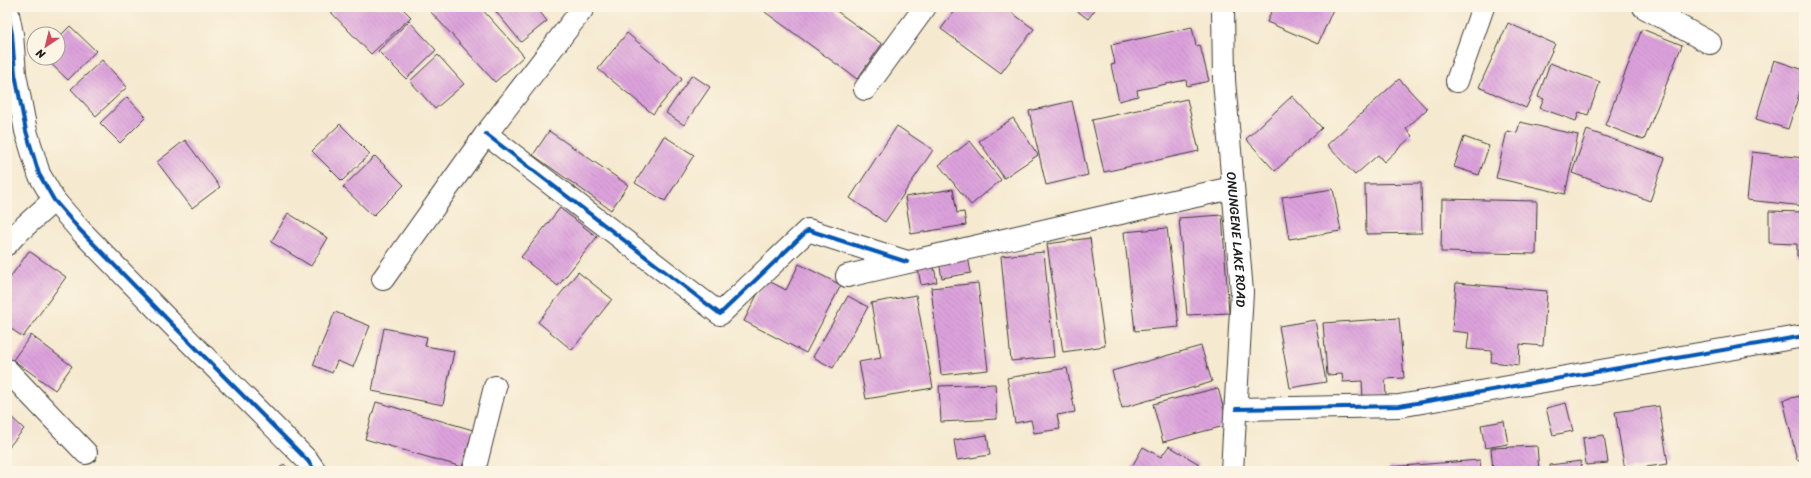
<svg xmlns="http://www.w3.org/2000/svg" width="1811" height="478" font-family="Sriracha,sans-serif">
  <defs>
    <pattern id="building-back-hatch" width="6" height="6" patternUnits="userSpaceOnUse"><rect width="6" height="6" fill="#dca1dc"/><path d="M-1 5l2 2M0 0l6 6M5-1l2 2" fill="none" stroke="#bc8abc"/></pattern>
  </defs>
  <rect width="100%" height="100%" fill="#fcf5e5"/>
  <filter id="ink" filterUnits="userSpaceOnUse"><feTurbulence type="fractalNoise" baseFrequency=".025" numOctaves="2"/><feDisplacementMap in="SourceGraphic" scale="8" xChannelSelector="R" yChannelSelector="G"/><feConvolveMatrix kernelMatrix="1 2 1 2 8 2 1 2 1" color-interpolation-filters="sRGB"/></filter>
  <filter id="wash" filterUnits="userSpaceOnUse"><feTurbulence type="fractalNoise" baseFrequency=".012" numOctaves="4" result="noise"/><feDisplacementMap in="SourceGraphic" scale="16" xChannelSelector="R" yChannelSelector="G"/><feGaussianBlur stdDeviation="0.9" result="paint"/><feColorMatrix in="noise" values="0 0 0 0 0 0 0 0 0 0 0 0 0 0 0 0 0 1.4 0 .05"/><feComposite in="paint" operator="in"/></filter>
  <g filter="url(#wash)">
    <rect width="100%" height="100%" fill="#f5e9cf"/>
    <g id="blocks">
      <path fill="url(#building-back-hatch)" d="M 326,7 L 401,7 L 411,17 L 371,54 Z
        M 435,7 L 480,7 L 524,56 L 495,82 L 430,11 Z
        M 492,7 L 536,7 L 547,21 L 521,42 Z
        M 769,7 L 831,7 L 882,44 L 857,79 L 765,12 Z
        M 957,7 L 1004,7 L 1034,29 L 1001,73 L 941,29 Z
        M 1072,7 L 1097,7 L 1088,19 Z
        M 1273,7 L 1334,7 L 1318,44 L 1267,22 Z
        M 409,21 L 436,50 L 406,79 L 378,51 Z
        M 1508,23 L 1555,44 L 1526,108 L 1479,87 Z
        M 70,26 L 96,51 L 68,80 L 45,58 L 58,58 L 58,38 Z
        M 1192,27 L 1196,46 L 1200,45 L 1209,81 L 1187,86 L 1186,80 L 1137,90 L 1138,96 L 1119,101 L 1111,65 L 1115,64 L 1111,45 Z
        M 1642,29 L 1682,45 L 1644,140 L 1605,125 Z
        M 627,33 L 682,79 L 653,114 L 598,69 Z
        M 438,55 L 464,84 L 435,109 L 410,81 Z
        M 102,60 L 127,87 L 96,116 L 71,89 Z
        M 1774,60 L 1804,70 L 1804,79 L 1788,129 L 1756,119 Z
        M 1550,63 L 1600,82 L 1588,115 L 1579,112 L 1576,121 L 1540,108 L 1544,99 L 1538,97 Z
        M 692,75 L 710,87 L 684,125 L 666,113 Z
        M 1399,79 L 1427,109 L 1406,129 L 1412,136 L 1384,162 L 1378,155 L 1355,175 L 1327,145 Z
        M 1292,96 L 1322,128 L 1275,171 L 1246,139 Z
        M 127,97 L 146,117 L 120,143 L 100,123 Z
        M 1187,99 L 1199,151 L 1104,172 L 1092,120 Z
        M 1072,101 L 1088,175 L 1046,185 L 1029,111 Z
        M 1013,118 L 1038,155 L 1004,178 L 979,141 Z
        M 1520,122 L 1578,135 L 1565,194 L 1496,178 L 1507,131 L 1517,133 Z
        M 340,124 L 370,154 L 342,181 L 312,151 Z
        M 897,126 L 933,150 L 885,222 L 850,198 Z
        M 1587,130 L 1665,158 L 1650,201 L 1572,173 Z
        M 549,131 L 628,185 L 611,210 L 533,155 Z
        M 664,136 L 694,155 L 665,201 L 635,183 Z
        M 1464,137 L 1489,146 L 1479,175 L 1454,167 Z
        M 185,140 L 220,187 L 192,208 L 157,162 Z
        M 970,141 L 1001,180 L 971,205 L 939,165 Z
        M 1752,152 L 1804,158 L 1804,206 L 1747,200 Z
        M 375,156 L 404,185 L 373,216 L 343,187 Z
        M 1421,183 L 1422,233 L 1366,234 L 1365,184 Z
        M 953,189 L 957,213 L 964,212 L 966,225 L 911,234 L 905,197 Z
        M 1333,189 L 1341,231 L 1289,239 L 1282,197 Z
        M 1442,199 L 1537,201 L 1536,254 L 1441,252 Z
        M 560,208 L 597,237 L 558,286 L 521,257 Z
        M 1769,211 L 1804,212 L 1804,256 L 1797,256 L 1797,244 L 1769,243 Z
        M 288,213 L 328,238 L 311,266 L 271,242 Z
        M 1222,215 L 1229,313 L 1187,315 L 1179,218 Z
        M 1167,228 L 1179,327 L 1135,331 L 1124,232 Z
        M 1090,238 L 1105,346 L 1063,352 L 1047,244 Z
        M 29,251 L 66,277 L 23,337 L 7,326 L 7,282 Z
        M 1044,252 L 1054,357 L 1011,361 L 1001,256 Z
        M 968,257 L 971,273 L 942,278 L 939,262 Z
        M 933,262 L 937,282 L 921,285 L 917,264 Z
        M 799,264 L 841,285 L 806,353 L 744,321 L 765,279 L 786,290 Z
        M 578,272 L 612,299 L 572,350 L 538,322 Z
        M 978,283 L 988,370 L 941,375 L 931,288 Z
        M 1456,283 L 1547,291 L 1543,346 L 1520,344 L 1519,365 L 1491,362 L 1492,351 L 1467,349 L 1469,333 L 1452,331 Z
        M 916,295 L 933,388 L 866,399 L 859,362 L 881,358 L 871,303 Z
        M 848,296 L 868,307 L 833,368 L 813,357 Z
        M 335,312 L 370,326 L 353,367 L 337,361 L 332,373 L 313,365 Z
        M 1399,318 L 1404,378 L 1385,379 L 1386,395 L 1363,397 L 1362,381 L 1343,382 L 1342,374 L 1327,375 L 1323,323 Z
        M 1315,320 L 1326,382 L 1290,388 L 1279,326 Z
        M 384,328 L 427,337 L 425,346 L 454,351 L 443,405 L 372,391 Z
        M 31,335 L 72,366 L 55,390 L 13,360 Z
        M 1201,346 L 1212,382 L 1122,408 L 1112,371 Z
        M 1067,368 L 1075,412 L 1057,415 L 1060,429 L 1034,433 L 1031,420 L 1015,423 L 1007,378 Z
        M 995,384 L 997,419 L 941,422 L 939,386 Z
        M 1218,388 L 1228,425 L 1163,442 L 1153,404 Z
        M 1804,395 L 1804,459 L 1797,460 L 1783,400 Z
        M 376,402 L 473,430 L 462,467 L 365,439 Z
        M 1566,403 L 1573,431 L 1553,435 L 1546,408 Z
        M 1659,406 L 1668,464 L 1625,470 L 1615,412 Z
        M 7,413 L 24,429 L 7,449 Z
        M 1504,421 L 1508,444 L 1485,448 L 1481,425 Z
        M 987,435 L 990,455 L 957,460 L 954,440 Z
        M 1604,435 L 1608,463 L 1586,465 L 1583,438 Z
        M 1169,446 L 1199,464 L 1194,471 L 1130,470 L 1143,447 L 1161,457 Z
        M 1537,446 L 1539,471 L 1493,471 L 1491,448 Z
        M 1480,460 L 1481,471 L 1390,471 L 1389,467 Z
        M 1581,461 L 1582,471 L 1551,471 L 1550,465 Z
        M 284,464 L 290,471 L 276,471 Z"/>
    </g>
  </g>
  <g filter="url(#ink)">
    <use href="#blocks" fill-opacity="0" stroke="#3d3b37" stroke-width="1"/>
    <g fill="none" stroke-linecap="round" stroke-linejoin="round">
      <defs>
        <g id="minor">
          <path id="s1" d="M 1223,7 L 1224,80 L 1242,292 L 1232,471"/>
          <path d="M 1644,7 L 1710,43"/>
          <path d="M 7,9 L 12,34 L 15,74 L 26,131 L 39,174 L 54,200 L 80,230 L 167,319 L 308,461 L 315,471"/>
          <path d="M 1457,81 L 1483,7"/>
          <path d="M 865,89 L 925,7"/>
          <path d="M 486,134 L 720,314 L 808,230 L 907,262"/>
          <path d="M 7,244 L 15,235 L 54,200"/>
          <path d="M 847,276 C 976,247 1104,216 1232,188"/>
          <path d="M 383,279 L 486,134 L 584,7"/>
          <path d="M 7,370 L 86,453"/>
          <path d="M 1236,409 L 1399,406 L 1804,336"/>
          <path d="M 474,471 L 495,387"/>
        </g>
      </defs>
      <use href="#minor" stroke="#3d3b37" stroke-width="24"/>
      <use href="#minor" stroke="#fff" stroke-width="22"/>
      <defs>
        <path id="cycleway" d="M 7,9 L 12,34 L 15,74 L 26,131 L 39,174 L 54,200 L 80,230 L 167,319 L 308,461 L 315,471
          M 486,134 L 720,314 L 808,230 L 907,262
          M 1236,409 L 1399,406 L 1804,336"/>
      </defs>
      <use href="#cycleway" stroke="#fcf5e5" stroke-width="6"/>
      <use href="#cycleway" stroke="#0057b8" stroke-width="4"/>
    </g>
  </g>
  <g text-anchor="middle" stroke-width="3" stroke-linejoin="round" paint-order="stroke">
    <g font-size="13" fill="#1c1c1c" stroke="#fcf5e5">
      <text dy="5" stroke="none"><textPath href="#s1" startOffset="233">ONUNGENE LAKE ROAD</textPath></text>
    </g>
  </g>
  <rect width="1811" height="478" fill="none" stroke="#fcf5e5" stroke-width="24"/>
  <g transform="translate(46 46) rotate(215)"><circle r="19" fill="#fcf5e5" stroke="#a29e95"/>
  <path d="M0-3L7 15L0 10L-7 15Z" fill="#d1495b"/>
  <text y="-6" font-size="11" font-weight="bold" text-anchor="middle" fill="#1c1c1c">N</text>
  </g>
</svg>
